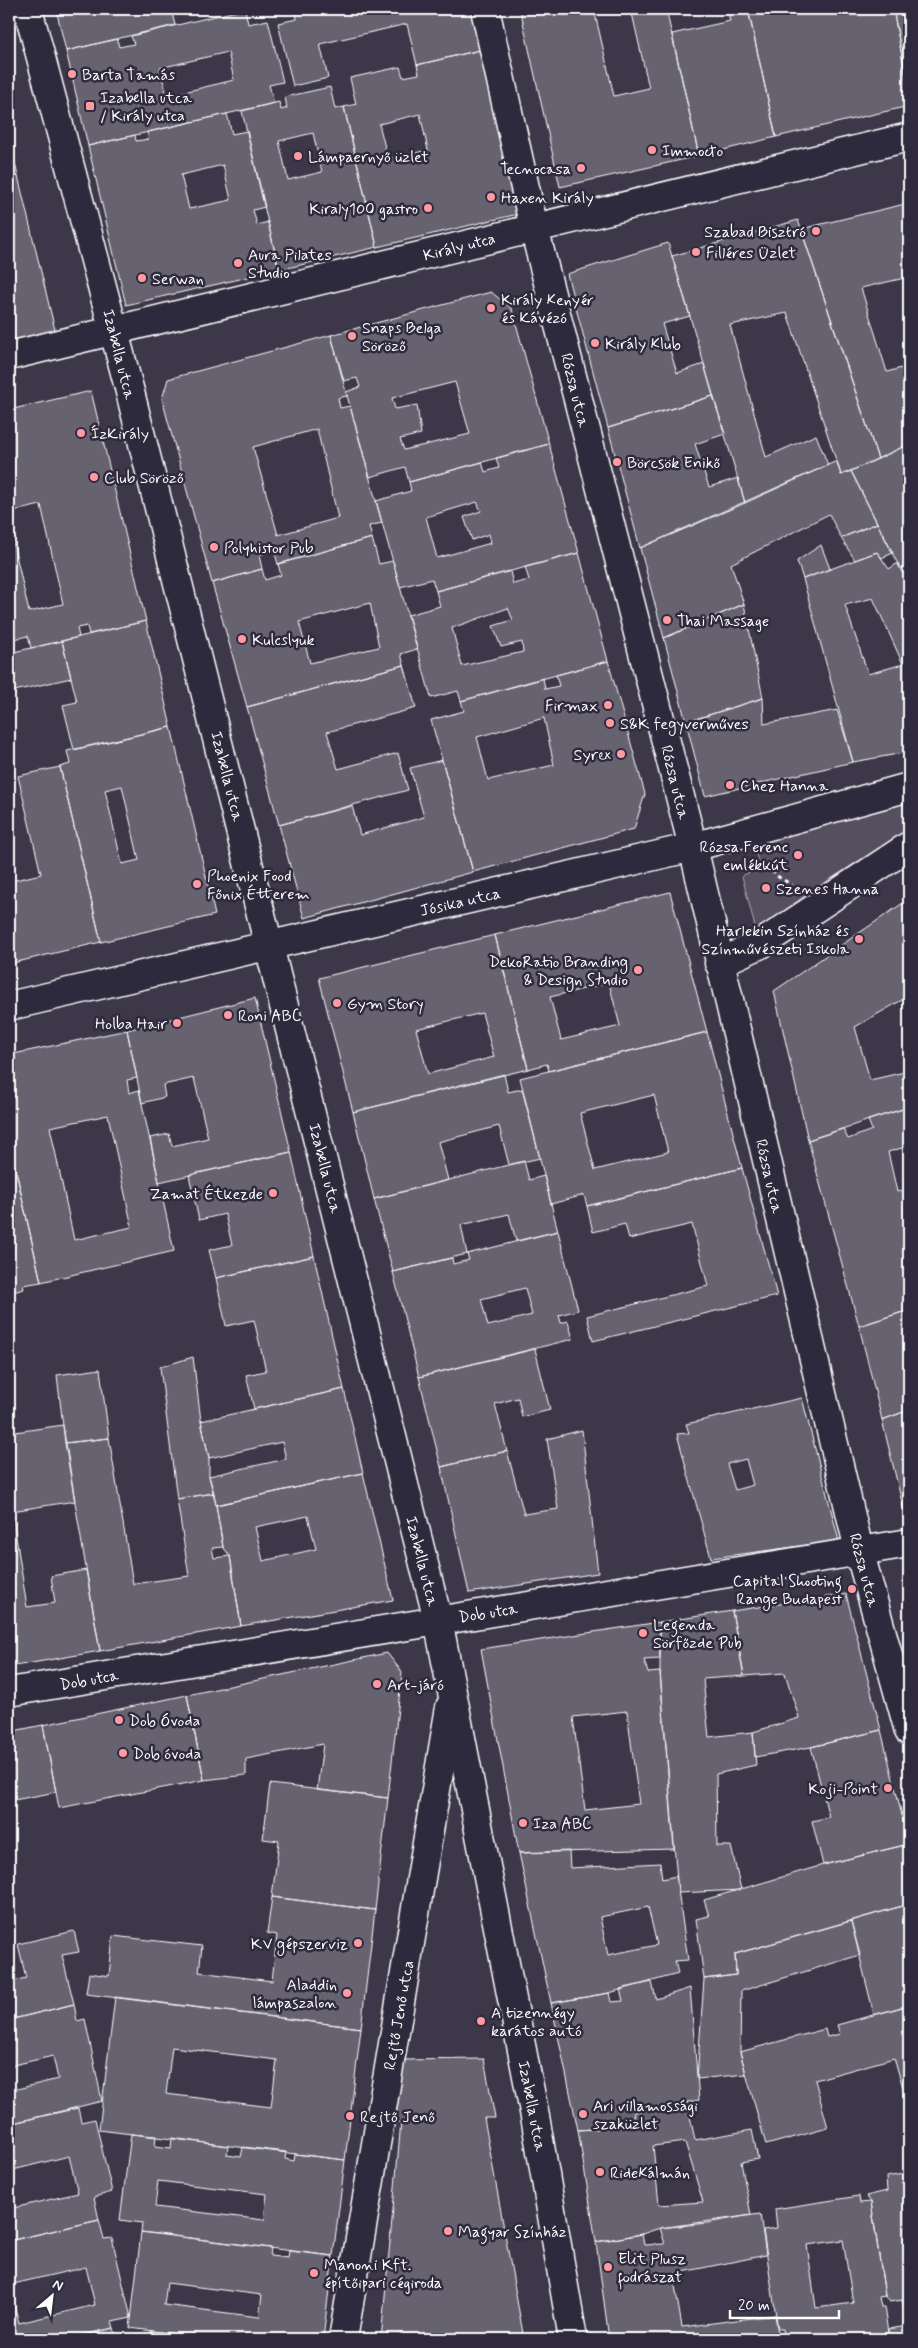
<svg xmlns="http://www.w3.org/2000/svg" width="918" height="2348" font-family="Mynerve,sans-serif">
  <rect width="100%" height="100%" fill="#3c3749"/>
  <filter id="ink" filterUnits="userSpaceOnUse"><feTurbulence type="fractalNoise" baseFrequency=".02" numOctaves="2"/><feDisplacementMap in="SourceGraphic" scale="10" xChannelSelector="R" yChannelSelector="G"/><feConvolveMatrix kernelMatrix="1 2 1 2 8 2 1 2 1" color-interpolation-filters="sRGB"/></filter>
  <g filter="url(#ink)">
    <path fill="#555060" stroke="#aaa8b0" d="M 909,790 L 909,829 L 813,890 L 756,931 L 742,876 L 755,869 L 758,861 L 750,835 Z"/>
    <path fill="#666270" stroke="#fff" fill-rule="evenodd" d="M 56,9 L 171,9 L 175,25 L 66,51 Z
      M 245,9 L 248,24 L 268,20 L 283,82 L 269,85 L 274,103 L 88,146 L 66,51 L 117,39 L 119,47 L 134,44 L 131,36 ZM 228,52 L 234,80 L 167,96 L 160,68 Z
      M 309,9 L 470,9 L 480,50 L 417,65 L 407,24 L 320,44 L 328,78 L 293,86 L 278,23 L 297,19 L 296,12 Z
      M 520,9 L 594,9 L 614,96 L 649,88 L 631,9 L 666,9 L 699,156 L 560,187 Z
      M 727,9 L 748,9 L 776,137 L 699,156 L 672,34 L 730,21 Z
      M 748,9 L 781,9 L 783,14 L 805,9 L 893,9 L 909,93 L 909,106 L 776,137 Z
      M 893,9 L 909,9 L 909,93 Z
      M 480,50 L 518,214 L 377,247 L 344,107 L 356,104 L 350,78 L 400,67 L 403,77 L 419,74 L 417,65 ZM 420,114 L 428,150 L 388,159 L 379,124 Z
      M 330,87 L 335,109 L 344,107 L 377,247 L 279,270 L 242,111 L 279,102 L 281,110 L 287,108 L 285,97 ZM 313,133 L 322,172 L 288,180 L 279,141 Z
      M 227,114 L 232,134 L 247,131 L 265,207 L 253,210 L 257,225 L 268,222 L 279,270 L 126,305 L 88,146 L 135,135 L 136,141 L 149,139 L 147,132 ZM 223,165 L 231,200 L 189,209 L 181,175 Z
      M 9,138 L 18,176 L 9,178 Z
      M 18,176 L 55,330 L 9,341 L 9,178 Z
      M 909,203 L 909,277 L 861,288 L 887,372 L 909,366 L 909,444 L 878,459 L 801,229 Z
      M 798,220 L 878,459 L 841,475 L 787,313 L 730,325 L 766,457 L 816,435 L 828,465 L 745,503 L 672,256 Z
      M 668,243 L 690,316 L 662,324 L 677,373 L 704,364 L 713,396 L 608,428 L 567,274 Z
      M 491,292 L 512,309 L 549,444 L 409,482 L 405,467 L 370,477 L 346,392 L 360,387 L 357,378 L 344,381 L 331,335 ZM 455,382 L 470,434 L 404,450 L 400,439 L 421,434 L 417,405 L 395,409 L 392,398 Z
      M 331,335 L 347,396 L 338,398 L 340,408 L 350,406 L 382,523 L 369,526 L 372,538 L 278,564 L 274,550 L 259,555 L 262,569 L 212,583 L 162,399 L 168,379 ZM 317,429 L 338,518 L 278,535 L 253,447 Z
      M 91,391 L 146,621 L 89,634 L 87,626 L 77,628 L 79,637 L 31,648 L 28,636 L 9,640 L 9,524 L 29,612 L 63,604 L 41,505 L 9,512 L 9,410 Z
      M 713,396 L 725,434 L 695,444 L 709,487 L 738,478 L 745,503 L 640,548 L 608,428 Z
      M 549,444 L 579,553 L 436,591 L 432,579 L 400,587 L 376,501 L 411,491 L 409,482 L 482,462 L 485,472 L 499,468 L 496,458 ZM 477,502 L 481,511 L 464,517 L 472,540 L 489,534 L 491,543 L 437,558 L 426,517 Z
      M 909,444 L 909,490 L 904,493 L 909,502 L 909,586 L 851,471 Z
      M 837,461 L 841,475 L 851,471 L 877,523 L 841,538 L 829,514 L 731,564 L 744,604 L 664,638 L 640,548 Z
      M 877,523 L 893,553 L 882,558 L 877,552 L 855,560 L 841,538 Z
      M 372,538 L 379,564 L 393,561 L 417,649 L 401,654 L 404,665 L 247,707 L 212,583 L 262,569 L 265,580 L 281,575 L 278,564 ZM 370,603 L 379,647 L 310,663 L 299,622 Z
      M 821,545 L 830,569 L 803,579 L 797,561 Z
      M 877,552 L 889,569 L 898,563 L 909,586 L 909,752 L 853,762 L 803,579 ZM 873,598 L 903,664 L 868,674 L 845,605 Z
      M 579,553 L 608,661 L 461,701 L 458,691 L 431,698 L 408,615 L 440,606 L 436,591 L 510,571 L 513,584 L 529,580 L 525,567 ZM 508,608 L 513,620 L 493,626 L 501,647 L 522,642 L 523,652 L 462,666 L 452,628 Z
      M 744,604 L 763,698 L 686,722 L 664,638 Z
      M 146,621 L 171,727 L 74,750 L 63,705 L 77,702 L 62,641 Z
      M 62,641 L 71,678 L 10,692 L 9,653 Z
      M 608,661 L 645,794 L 634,829 L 473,872 L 431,720 L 464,711 L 461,701 L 543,678 L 545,689 L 559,686 L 556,675 ZM 544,718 L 554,765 L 488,780 L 477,737 Z
      M 404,665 L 416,708 L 327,732 L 338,769 L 398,753 L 408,790 L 279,825 L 247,707 Z
      M 763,698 L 764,724 L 837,710 L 853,762 L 705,796 L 686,722 Z
      M 171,727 L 215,915 L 101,942 L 60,767 L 70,764 L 67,751 ZM 122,786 L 139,860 L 122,864 L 105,790 Z
      M 442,760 L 473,872 L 304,918 L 279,825 L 352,806 L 360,835 L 424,817 L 410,768 Z
      M 60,767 L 101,942 L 13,963 L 9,945 L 9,872 L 11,881 L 41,874 L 18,776 Z
      M 670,892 L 707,1032 L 549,1071 L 547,1064 L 528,1069 L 495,935 ZM 609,983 L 620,1026 L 561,1040 L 550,997 Z
      M 909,899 L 909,996 L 855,1027 L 870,1080 L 909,1071 L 909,1107 L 808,1140 L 774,991 Z
      M 495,935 L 528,1069 L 353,1112 L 319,978 ZM 482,1013 L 494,1057 L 428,1074 L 416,1029 Z
      M 255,998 L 291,1152 L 159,1182 L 150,1138 L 169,1134 L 172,1146 L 208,1138 L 194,1078 L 163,1085 L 165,1097 L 142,1103 L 127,1030 Z
      M 127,1030 L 137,1078 L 127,1080 L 129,1093 L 139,1090 L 174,1251 L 41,1282 L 9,1140 L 9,1055 ZM 108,1115 L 132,1227 L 74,1240 L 50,1127 Z
      M 707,1032 L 742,1168 L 587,1206 L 584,1195 L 551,1204 L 520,1078 ZM 654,1095 L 668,1152 L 595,1170 L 580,1113 Z
      M 504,1074 L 508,1092 L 522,1089 L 540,1158 L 509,1165 L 499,1126 L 438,1142 L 448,1180 L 374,1199 L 353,1112 Z
      M 909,1107 L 909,1146 L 888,1152 L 897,1192 L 909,1189 L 909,1310 L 859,1326 L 808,1140 L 843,1129 L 848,1139 L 872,1130 L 868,1120 Z
      M 9,1140 L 41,1282 L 23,1285 L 24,1289 L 9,1293 Z
      M 291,1152 L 314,1256 L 216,1278 L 209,1250 L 232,1245 L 225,1214 L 199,1220 L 189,1175 Z
      M 524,1161 L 529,1180 L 544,1176 L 558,1231 L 516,1241 L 509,1214 L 461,1225 L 467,1254 L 393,1272 L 374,1199 Z
      M 742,1168 L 777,1296 L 593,1341 L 587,1316 L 708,1286 L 692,1224 L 629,1239 L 625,1224 L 593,1232 L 587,1206 Z
      M 558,1231 L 578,1310 L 559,1315 L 561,1323 L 568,1321 L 573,1339 L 419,1377 L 393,1272 L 452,1258 L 453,1264 L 469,1260 L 467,1254 ZM 525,1288 L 532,1315 L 488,1326 L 481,1299 Z
      M 314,1256 L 344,1389 L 254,1409 L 246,1375 L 266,1371 L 254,1320 L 226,1326 L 216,1278 Z
      M 909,1310 L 909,1410 L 882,1420 L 859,1326 Z
      M 535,1349 L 550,1410 L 522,1417 L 518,1398 L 495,1404 L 507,1451 L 441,1467 L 419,1377 Z
      M 193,1357 L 201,1421 L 209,1458 L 209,1476 L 214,1493 L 177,1499 L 160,1367 Z
      M 100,1369 L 109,1438 L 65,1443 L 57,1375 Z
      M 344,1389 L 363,1473 L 216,1505 L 209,1476 L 286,1459 L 282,1442 L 209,1458 L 201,1421 Z
      M 802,1398 L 839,1541 L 711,1558 L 677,1434 L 689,1433 L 686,1424 ZM 746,1459 L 753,1485 L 735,1490 L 727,1464 Z
      M 909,1410 L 909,1531 L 882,1420 Z
      M 63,1425 L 75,1501 L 12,1511 L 27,1607 L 55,1603 L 51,1576 L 86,1570 L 100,1651 L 9,1667 L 9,1433 Z
      M 582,1430 L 598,1573 L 469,1593 L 441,1467 L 507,1451 L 524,1514 L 558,1509 L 547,1439 Z
      M 109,1438 L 133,1584 L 189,1576 L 177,1499 L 214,1493 L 223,1547 L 212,1548 L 214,1558 L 230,1556 L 241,1626 L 100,1651 L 65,1443 Z
      M 363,1473 L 393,1600 L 241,1626 L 230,1556 L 223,1547 L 216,1505 ZM 308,1516 L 316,1549 L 263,1561 L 255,1527 Z
      M 846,1594 L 881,1730 L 811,1747 L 755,1757 L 753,1732 L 799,1718 L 785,1673 L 744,1676 L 732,1611 Z
      M 732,1611 L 744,1676 L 703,1679 L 709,1737 L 753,1732 L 756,1765 L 716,1774 L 717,1846 L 731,1846 L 741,1890 L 678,1893 L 660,1672 L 660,1622 Z
      M 660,1622 L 660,1659 L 644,1660 L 648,1673 L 660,1672 L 674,1849 L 519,1853 L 481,1649 ZM 627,1711 L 639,1804 L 585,1810 L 573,1717 Z
      M 387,1653 L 402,1672 L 388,1798 L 317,1790 L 323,1744 L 246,1759 L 246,1775 L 204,1780 L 187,1695 Z
      M 187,1695 L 204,1780 L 59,1808 L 43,1725 Z
      M 43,1725 L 56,1792 L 9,1801 L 9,1732 Z
      M 881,1730 L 909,1844 L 823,1865 L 812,1821 L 829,1817 L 811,1747 Z
      M 270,1784 L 388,1798 L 375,1910 L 272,1897 L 279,1841 L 263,1839 Z
      M 909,1844 L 909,1904 L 735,1954 L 736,1975 L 704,1979 L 696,1919 L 709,1916 L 704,1900 L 823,1865 Z
      M 569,1851 L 570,1868 L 660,1863 L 662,1879 L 676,1876 L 688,1960 L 675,1961 L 678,1974 L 609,1993 L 551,2003 L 519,1853 ZM 648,1907 L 657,1945 L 608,1955 L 600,1917 Z
      M 272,1897 L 375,1910 L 361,2028 L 86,1994 L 89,1973 L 109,1976 L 113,1936 L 202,1946 L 199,1972 L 272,1981 L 277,1935 L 267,1933 Z
      M 909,1904 L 909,2005 L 874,2015 L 851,1921 Z
      M 851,1921 L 860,1955 L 741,1991 L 740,2052 L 746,2074 L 697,2079 L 704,1979 L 736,1975 L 735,1954 Z
      M 74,1931 L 79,1952 L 62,1955 L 74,2004 L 9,2020 L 9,1982 L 26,1978 L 18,1944 Z
      M 652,1982 L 656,1999 L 690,1988 L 699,2100 L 634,2112 L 635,2126 L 578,2130 L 551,2003 L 609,1993 L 611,2002 L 623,2001 L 620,1989 Z
      M 115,1997 L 361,2028 L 345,2160 L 99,2130 ZM 172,2047 L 277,2060 L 271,2107 L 166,2094 Z
      M 74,2004 L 77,2021 L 85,2019 L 102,2101 L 9,2124 L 9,2091 L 58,2079 L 53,2056 L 9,2066 L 9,2020 Z
      M 909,2005 L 909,2107 L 894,2058 L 815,2080 L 828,2128 L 766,2145 L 740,2052 L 825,2029 L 827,2037 L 840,2034 L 837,2025 Z
      M 484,2059 L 495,2118 L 484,2118 L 524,2339 L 381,2339 L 401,2122 L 391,2122 L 400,2060 Z
      M 687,2102 L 695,2140 L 752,2130 L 758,2159 L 741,2162 L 751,2215 L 707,2223 L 660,2228 L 642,2234 L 596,2242 L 578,2130 L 635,2126 L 634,2112 ZM 685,2142 L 703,2202 L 659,2205 L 653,2146 Z
      M 78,2108 L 81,2122 L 95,2119 L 112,2192 L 94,2197 L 99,2220 L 9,2241 L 9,2209 L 78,2193 L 69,2156 L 9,2171 L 9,2124 Z
      M 131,2134 L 156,2136 L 155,2146 L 171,2148 L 172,2138 L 228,2146 L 227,2155 L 241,2157 L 243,2147 L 286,2152 L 285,2159 L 294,2161 L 295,2154 L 345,2160 L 333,2256 L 141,2232 L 142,2223 L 120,2220 ZM 158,2181 L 267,2194 L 264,2220 L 155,2207 Z
      M 909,2173 L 909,2339 L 889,2339 L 888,2329 L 908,2326 L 902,2300 L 890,2302 L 885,2296 L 871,2202 L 866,2196 L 887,2191 L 886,2177 Z
      M 859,2196 L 860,2203 L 871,2202 L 885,2296 L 879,2297 L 881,2307 L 884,2307 L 889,2339 L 779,2339 L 784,2337 L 783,2329 L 778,2329 L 763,2230 L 777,2228 L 775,2209 ZM 843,2240 L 853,2303 L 816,2308 L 807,2245 Z
      M 760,2214 L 766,2255 L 673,2274 L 682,2327 L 775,2315 L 779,2339 L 609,2339 L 596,2242 L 642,2234 L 644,2245 L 665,2244 L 660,2228 Z
      M 99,2220 L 104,2239 L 112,2238 L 131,2318 L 112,2322 L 114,2328 L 66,2339 L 9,2339 L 9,2241 ZM 86,2267 L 95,2305 L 19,2323 L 9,2285 Z
      M 141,2232 L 271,2248 L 270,2256 L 288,2258 L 289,2251 L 333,2256 L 323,2339 L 216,2339 L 130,2328 ZM 167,2283 L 262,2295 L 259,2317 L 164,2305 Z
      M 114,2328 L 117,2339 L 66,2339 Z
      M 151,2331 L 216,2339 L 152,2339 Z"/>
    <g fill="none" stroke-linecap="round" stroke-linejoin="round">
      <defs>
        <path id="minor" d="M 28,9 L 128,384 L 438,1620 L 536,2122 L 573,2339
          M 485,9 L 534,228 L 693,847 L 859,1550 L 909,1731
          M 9,356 L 909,137
          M 719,963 L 761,944 L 909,846
          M 9,1006 L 693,847 L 909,787
          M 9,1692 L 909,1543
          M 343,2339 L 450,1707"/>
      </defs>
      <use href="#minor" stroke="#fff" stroke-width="31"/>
      <path stroke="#fff" stroke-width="3" stroke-dasharray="4 4" stroke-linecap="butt" d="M 757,865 L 771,869 L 777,876 L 792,885"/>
      <use href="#minor" stroke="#2f2a3d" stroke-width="28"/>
    </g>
  </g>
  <g fill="#ff9aa2" stroke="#2f2a3d" stroke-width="2">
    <circle cx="72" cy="74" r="5"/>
    <rect x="85" y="101" width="10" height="10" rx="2.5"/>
    <circle cx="652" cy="150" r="5"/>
    <circle cx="298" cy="156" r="5"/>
    <circle cx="581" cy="168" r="5"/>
    <circle cx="491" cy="197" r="5"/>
    <circle cx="428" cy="208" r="5"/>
    <circle cx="816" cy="231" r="5"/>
    <circle cx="696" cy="252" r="5"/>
    <circle cx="238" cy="263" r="5"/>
    <circle cx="142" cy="278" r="5"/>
    <circle cx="491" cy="308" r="5"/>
    <circle cx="352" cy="336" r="5"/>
    <circle cx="595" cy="343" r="5"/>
    <circle cx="81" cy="433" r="5"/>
    <circle cx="617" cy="462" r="5"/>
    <circle cx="94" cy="477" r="5"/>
    <circle cx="214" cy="547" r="5"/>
    <circle cx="667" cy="620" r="5"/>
    <circle cx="242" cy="639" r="5"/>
    <circle cx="608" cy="705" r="5"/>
    <circle cx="610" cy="723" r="5"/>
    <circle cx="621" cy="754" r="5"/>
    <circle cx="730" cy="785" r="5"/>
    <circle cx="798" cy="855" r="5"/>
    <circle cx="197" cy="884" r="5"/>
    <circle cx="766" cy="888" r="5"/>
    <circle cx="859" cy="939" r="5"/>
    <circle cx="638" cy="970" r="5"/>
    <circle cx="337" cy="1003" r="5"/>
    <circle cx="228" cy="1015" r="5"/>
    <circle cx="177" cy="1023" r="5"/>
    <circle cx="273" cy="1193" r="5"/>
    <circle cx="852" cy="1589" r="5"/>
    <circle cx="643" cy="1633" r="5"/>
    <circle cx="377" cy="1684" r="5"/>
    <circle cx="119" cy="1720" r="5"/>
    <circle cx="123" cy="1753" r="5"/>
    <circle cx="888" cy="1788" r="5"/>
    <circle cx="523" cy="1823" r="5"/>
    <circle cx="358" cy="1943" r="5"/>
    <circle cx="347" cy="1993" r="5"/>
    <circle cx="481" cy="2021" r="5"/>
    <circle cx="583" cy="2114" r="5"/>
    <circle cx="350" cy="2116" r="5"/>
    <circle cx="600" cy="2172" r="5"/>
    <circle cx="448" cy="2231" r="5"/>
    <circle cx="608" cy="2267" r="5"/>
    <circle cx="314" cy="2273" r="5"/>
  </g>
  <g text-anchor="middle" stroke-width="5" stroke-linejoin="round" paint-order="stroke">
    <g font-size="16" fill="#fff" stroke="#2f2a3d" text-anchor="start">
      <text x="82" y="80">Barta Tamás</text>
      <text x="100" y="103">Izabella utca<tspan x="100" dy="18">/ Király utca</tspan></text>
      <text x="662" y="156">Immocto</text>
      <text x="308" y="162">Lámpaernyő üzlet</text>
      <text x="571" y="174" text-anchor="end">Tecnocasa</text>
      <text x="501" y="203">Haxen Király</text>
      <text x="418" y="214" text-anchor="end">Kiraly100 gastro</text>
      <text x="806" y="237" text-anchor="end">Szabad Bisztró</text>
      <text x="706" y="258">Filléres Üzlet</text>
      <text x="248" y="260">Aura Pilates<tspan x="248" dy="18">Studio</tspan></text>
      <text x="152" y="284">Serwan</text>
      <text x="501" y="305">Király Kenyér<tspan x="501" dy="18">és Kávézó</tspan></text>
      <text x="362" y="333">Snaps Belga<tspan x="362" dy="18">Söröző</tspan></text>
      <text x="605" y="349">Király Klub</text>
      <text x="91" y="439">ÍzKirály</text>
      <text x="627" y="468">Börcsök Enikő</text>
      <text x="104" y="483">Club Söröző</text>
      <text x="224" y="553">Polyhistor Pub</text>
      <text x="677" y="626">Thai Massage</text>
      <text x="252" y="645">Kulcslyuk</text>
      <text x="598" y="711" text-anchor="end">Firmax</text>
      <text x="620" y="729">S&amp;K fegyverműves</text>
      <text x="611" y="760" text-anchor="end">Syrex</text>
      <text x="740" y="791">Chez Hanna</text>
      <text x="788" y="852" text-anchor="end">Rózsa Ferenc<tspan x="788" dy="18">emlékkút</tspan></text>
      <text x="207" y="881">Phoenix Food<tspan x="207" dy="18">Főnix Étterem</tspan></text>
      <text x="776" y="894">Szenes Hanna</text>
      <text x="849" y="936" text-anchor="end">Harlekin Színház és<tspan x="849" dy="18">Színművészeti Iskola</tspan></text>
      <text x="628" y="967" text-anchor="end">DekoRatio Branding<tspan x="628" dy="18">&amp; Design Studio</tspan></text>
      <text x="347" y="1009">Gym Story</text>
      <text x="238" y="1021">Roni ABC</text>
      <text x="167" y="1029" text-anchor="end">Holba Hair</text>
      <text x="263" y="1199" text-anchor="end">Zamat Étkezde</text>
      <text x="842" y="1586" text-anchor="end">Capital Shooting<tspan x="842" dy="18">Range Budapest</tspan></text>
      <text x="653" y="1630">Legenda<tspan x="653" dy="18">Sörfőzde Pub</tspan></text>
      <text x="387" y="1690">Art-járó</text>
      <text x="129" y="1726">Dob Óvoda</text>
      <text x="133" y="1759">Dob óvoda</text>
      <text x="878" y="1794" text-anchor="end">Koji-Point</text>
      <text x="533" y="1829">Iza ABC</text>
      <text x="348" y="1949" text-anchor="end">KV gépszerviz</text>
      <text x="337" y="1990" text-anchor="end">Aladdin<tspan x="337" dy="18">lámpaszalon</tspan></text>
      <text x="491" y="2018">A tizennégy<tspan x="491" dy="18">karátos autó</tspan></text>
      <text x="593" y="2111">Ari villamossági<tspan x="593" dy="18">szaküzlet</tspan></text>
      <text x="360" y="2122">Rejtő Jenő</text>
      <text x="610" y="2178">RideKálmán</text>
      <text x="458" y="2237">Magyar Színház</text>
      <text x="618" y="2264">Elit Plusz<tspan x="618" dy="18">fodrászat</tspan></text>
      <text x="324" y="2270">Manoni Kft.<tspan x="324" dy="18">építőipari cégiroda</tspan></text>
    </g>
    <g font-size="16" fill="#fff" stroke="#2f2a3d">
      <text transform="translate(459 246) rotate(-14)" y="6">Király utca</text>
      <text transform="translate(120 354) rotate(76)" y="6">Izabella utca</text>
      <text transform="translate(576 390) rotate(76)" y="6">Rózsa utca</text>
      <text transform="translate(228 776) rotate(76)" y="6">Izabella utca</text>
      <text transform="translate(676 782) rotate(76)" y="6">Rózsa utca</text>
      <text transform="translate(460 901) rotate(-13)" y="6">Jósika utca</text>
      <text transform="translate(326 1168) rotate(76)" y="6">Izabella utca</text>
      <text transform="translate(770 1176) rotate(77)" y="6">Rózsa utca</text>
      <text transform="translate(423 1561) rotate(76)" y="6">Izabella utca</text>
      <text transform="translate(865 1570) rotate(75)" y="6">Rózsa utca</text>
      <text transform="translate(488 1612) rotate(-9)" y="6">Dob utca</text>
      <text transform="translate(89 1679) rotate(-10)" y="6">Dob utca</text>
      <text transform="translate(398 2015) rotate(-80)" y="6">Rejtő Jenő utca</text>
      <text transform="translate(533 2106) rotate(79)" y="6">Izabella utca</text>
    </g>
  </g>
  <rect width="918" height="2348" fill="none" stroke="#2f2a3d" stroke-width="30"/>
  <rect x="15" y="15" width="888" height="2318" fill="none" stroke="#fff" stroke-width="2" filter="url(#ink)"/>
  <g transform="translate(52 2296) rotate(28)" stroke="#2f2a3d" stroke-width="4" paint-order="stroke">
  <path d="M0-4L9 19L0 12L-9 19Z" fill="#ffffff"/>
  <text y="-8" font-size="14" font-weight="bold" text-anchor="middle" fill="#ffffff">N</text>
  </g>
  <path d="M730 2310v8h109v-8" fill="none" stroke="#ffffff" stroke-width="2.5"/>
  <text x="738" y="2310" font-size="15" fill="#ffffff" stroke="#2f2a3d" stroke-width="4" paint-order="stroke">20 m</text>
</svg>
